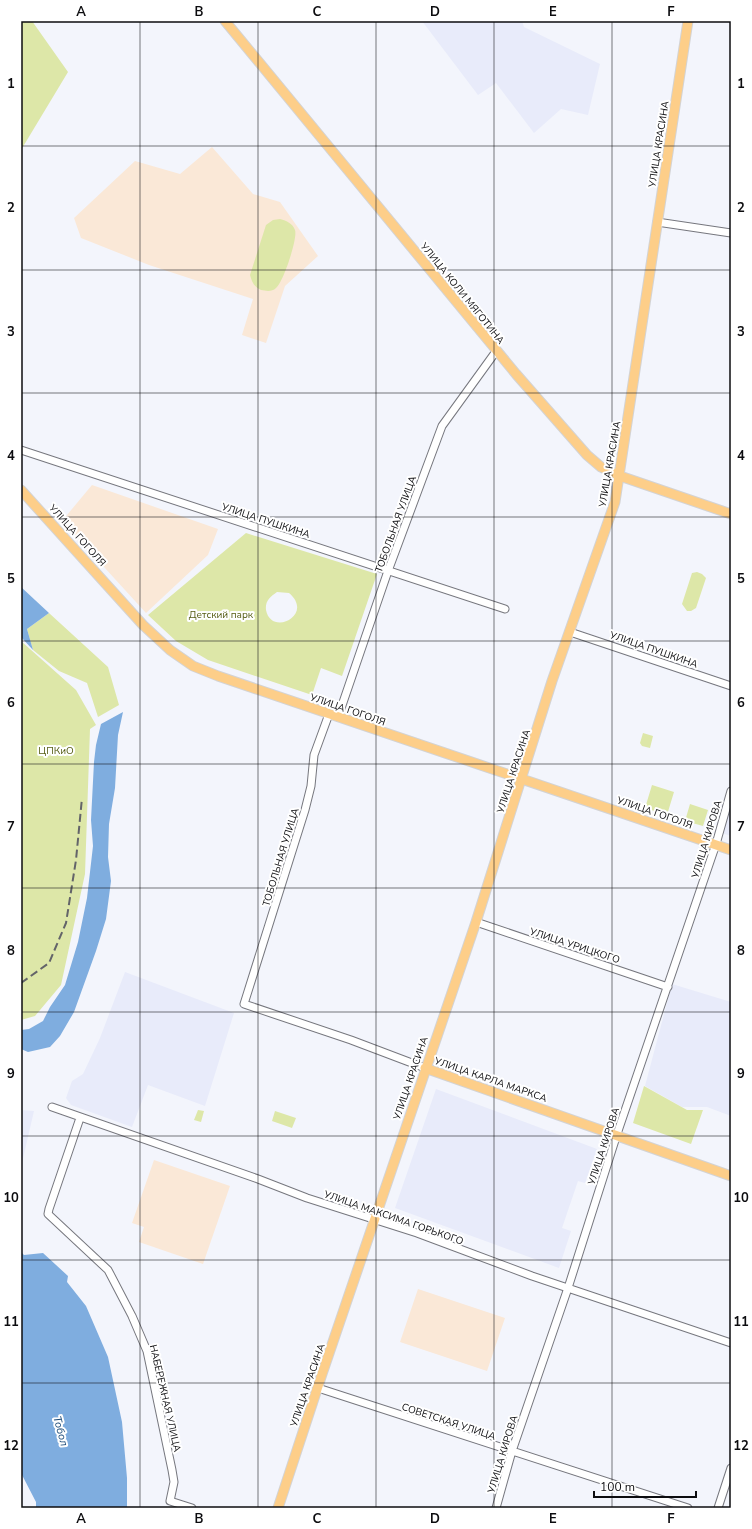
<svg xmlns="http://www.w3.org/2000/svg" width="752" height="1529" font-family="'Nunito Sans',sans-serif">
  <rect width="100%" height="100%" fill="#f3f5fc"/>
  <path fill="#e8ebfa" d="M 422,21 L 522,21 L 524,27 L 600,64 L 588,115 L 561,109 L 534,133 L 496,83 L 478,95 Z
    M 731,807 L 731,836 L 722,833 Z
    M 125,972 L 234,1013 L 205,1106 L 148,1085 L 132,1127 L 71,1105 L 66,1098 L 72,1081 L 83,1074 L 100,1038 Z
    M 672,984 L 731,1002 L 731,1116 L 707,1107 L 682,1107 L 645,1086 Z
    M 436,1089 L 597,1149 L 585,1183 L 578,1181 L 562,1228 L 571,1231 L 559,1268 L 395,1208 Z
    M 21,1110 L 34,1111 L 21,1167 Z"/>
  <path fill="#fae8d7" d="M 212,147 L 253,194 L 280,202 L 318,256 L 285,286 L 266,343 L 242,335 L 253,299 L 149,265 L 81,238 L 74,218 L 135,161 L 180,174 Z
    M 92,485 L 218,529 L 208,555 L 146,613 L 62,521 Z
    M 154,1160 L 230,1186 L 203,1264 L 139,1242 L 144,1227 L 132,1223 Z
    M 418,1289 L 505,1318 L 487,1371 L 400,1342 Z"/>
  <path fill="#dde7a8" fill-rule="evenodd" d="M 21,21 L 32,21 L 68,72 L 21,150 Z
    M 280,219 C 287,221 292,223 295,230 C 298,238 283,283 276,288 C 272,292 266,291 261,290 C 254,287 252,282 250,275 L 266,225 L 273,220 Z
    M 246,533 L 377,574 L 342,676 L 321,668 L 312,695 L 208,660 L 176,641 L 148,615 ZM 277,592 L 289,593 C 315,615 271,637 266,610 C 265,601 270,597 277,592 Z
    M 697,572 L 702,574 L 706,578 L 696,608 L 691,611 L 687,611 L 682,604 L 692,573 Z
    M 49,613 L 108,667 L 119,705 L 98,717 L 87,683 L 59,671 L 33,650 L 27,629 Z
    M 21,641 L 76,690 L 96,725 L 90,729 L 85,874 L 61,985 L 35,1016 L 21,1020 Z
    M 643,733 L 653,736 L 650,748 L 642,746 L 640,743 Z
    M 652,785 L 674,792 L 667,815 L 645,808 Z
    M 690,804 L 708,810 L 703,826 L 685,821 Z
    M 644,1086 L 687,1110 L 703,1110 L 691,1144 L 633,1123 Z
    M 198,1110 L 204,1111 L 201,1122 L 194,1120 Z
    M 275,1111 L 296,1118 L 292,1128 L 272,1121 Z"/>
  <path fill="#7faddf" d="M 21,587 L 49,613 L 27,629 L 33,650 L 21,637 Z
    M 123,712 L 118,735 L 115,788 L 109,824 L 108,857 L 111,881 L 106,919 L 96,951 L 74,1012 L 60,1036 L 50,1047 L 28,1052 L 21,1049 L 21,1030 L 29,1029 L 43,1021 L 50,1007 L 65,985 L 78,942 L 87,898 L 93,846 L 91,820 L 94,762 L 96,745 L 101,724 Z
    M 21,1252 L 24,1255 L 43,1253 L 68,1276 L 67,1282 L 86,1306 L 108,1357 L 122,1422 L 127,1478 L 127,1508 L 36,1508 L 36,1502 L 21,1473 Z"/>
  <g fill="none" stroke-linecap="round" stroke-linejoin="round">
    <defs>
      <path id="minor" d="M 657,222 L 731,233
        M 21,450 L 505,609
        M 570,632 L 731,686
        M 329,714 L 314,755 L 311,786 L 305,810 L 244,1004 L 351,1040 L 425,1068
        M 338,717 L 388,571 L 442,426 L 497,350
        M 476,922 L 668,987
        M 52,1107 L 258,1179 L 307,1198 L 417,1233 L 532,1276 L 731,1343
        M 80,1118 L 49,1209 L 48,1214 L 108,1270 L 132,1316 L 147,1351 L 172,1470 L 174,1482 L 170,1501 L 192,1508
        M 318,1388 L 688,1508
        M 496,1508 L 512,1451 L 568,1288 L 617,1134 L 716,844 L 731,791
        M 718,1508 L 731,1468"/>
      <path id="major" d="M 225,21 L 516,374 L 587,455 L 601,467 L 620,476 L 731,514
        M 21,490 L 143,625 L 170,650 L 193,666 L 218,676 L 731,850
        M 425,1068 L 731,1176
        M 278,1508 L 322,1374 L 476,922 L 552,681 L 615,502 L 688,21"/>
    </defs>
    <use href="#minor" stroke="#76777e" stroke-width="9"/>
    <use href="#major" stroke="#d3d3d4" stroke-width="11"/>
    <use href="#minor" stroke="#fff" stroke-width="7"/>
    <use href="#major" stroke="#fdce89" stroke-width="9"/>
    <path stroke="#636469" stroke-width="2" stroke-dasharray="8 4" stroke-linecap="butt" d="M 21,983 L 49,963 L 66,923 L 76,860 L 82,798"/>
  </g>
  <path fill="none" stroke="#0c0c0f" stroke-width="1" stroke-opacity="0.55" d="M 140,21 L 140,1508M 258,21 L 258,1508M 376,21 L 376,1508M 494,21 L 494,1508M 612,21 L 612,1508M 21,146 L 731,146M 21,270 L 731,270M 21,393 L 731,393M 21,517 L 731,517M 21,641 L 731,641M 21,764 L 731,764M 21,888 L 731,888M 21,1012 L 731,1012M 21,1136 L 731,1136M 21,1260 L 731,1260M 21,1383 L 731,1383"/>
  <g text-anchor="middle" stroke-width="4" stroke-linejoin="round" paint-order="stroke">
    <g font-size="10" fill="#0c0c0f" stroke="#fff">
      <text transform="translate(658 144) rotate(-81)" y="4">УЛИЦА КРАСИНА</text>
      <text transform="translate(463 293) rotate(51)" y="4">УЛИЦА КОЛИ МЯГОТИНА</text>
      <text transform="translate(609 464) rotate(-80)" y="4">УЛИЦА КРАСИНА</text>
      <text transform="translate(266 520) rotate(18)" y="4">УЛИЦА ПУШКИНА</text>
      <text transform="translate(395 524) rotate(-70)" y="4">ТОБОЛЬНАЯ УЛИЦА</text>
      <text transform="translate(78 535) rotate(48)" y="4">УЛИЦА ГОГОЛЯ</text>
      <text transform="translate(654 649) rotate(19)" y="4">УЛИЦА ПУШКИНА</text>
      <text transform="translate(348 709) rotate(19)" y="4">УЛИЦА ГОГОЛЯ</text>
      <text transform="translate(513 771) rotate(-72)" y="4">УЛИЦА КРАСИНА</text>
      <text transform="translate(655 812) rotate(19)" y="4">УЛИЦА ГОГОЛЯ</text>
      <text transform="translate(706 839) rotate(-73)" y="4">УЛИЦА КИРОВА</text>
      <text transform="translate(280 857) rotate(-73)" y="4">ТОБОЛЬНАЯ УЛИЦА</text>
      <text transform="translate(575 945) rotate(18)" y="4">УЛИЦА УРИЦКОГО</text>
      <text transform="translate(410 1078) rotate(-71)" y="4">УЛИЦА КРАСИНА</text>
      <text transform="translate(491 1079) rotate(19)" y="4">УЛИЦА КАРЛА МАРКСА</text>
      <text transform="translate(603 1146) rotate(-72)" y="4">УЛИЦА КИРОВА</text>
      <text transform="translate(394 1217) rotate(19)" y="4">УЛИЦА МАКСИМА ГОРЬКОГО</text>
      <text transform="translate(307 1385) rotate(-71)" y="4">УЛИЦА КРАСИНА</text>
      <text transform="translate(166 1398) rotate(77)" y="4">НАБЕРЕЖНАЯ УЛИЦА</text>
      <text transform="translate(449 1421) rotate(18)" y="4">СОВЕТСКАЯ УЛИЦА</text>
      <text transform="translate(502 1454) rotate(-73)" y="4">УЛИЦА КИРОВА</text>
    </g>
    <g font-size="10" fill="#565d14" stroke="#fff">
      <text x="221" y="618">Детский парк</text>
      <text x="56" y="754">ЦПКиО</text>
    </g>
    <g font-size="11" font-style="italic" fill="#194978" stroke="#fff">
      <text transform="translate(61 1431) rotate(75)" y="4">Тобол</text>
    </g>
  </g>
  <rect width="752" height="1529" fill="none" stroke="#ffffff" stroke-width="44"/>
  <path d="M594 1491v6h102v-6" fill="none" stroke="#0c0c0f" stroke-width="2"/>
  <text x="600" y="1491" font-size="12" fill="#0c0c0f" stroke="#ffffff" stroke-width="3" paint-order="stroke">100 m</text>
  <rect x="22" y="22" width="708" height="1485" fill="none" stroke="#0c0c0f" stroke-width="1.5"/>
  <g font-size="13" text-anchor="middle" font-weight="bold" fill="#0c0c0f">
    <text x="81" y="16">A</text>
    <text x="199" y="16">B</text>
    <text x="317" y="16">C</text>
    <text x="435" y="16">D</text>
    <text x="553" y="16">E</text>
    <text x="671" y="16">F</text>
    <text x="11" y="88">1</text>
    <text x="741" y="88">1</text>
    <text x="11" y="212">2</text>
    <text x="741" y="212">2</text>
    <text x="11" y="336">3</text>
    <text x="741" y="336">3</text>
    <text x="11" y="460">4</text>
    <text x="741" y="460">4</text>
    <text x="11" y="583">5</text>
    <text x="741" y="583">5</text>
    <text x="11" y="707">6</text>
    <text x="741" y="707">6</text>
    <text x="11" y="831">7</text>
    <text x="741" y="831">7</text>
    <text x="11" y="955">8</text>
    <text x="741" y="955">8</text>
    <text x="11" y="1078">9</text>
    <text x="741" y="1078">9</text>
    <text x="11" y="1202">10</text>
    <text x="741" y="1202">10</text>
    <text x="11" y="1326">11</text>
    <text x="741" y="1326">11</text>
    <text x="11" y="1450">12</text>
    <text x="741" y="1450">12</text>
    <text x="81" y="1523">A</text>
    <text x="199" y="1523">B</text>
    <text x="317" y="1523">C</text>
    <text x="435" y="1523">D</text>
    <text x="553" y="1523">E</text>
    <text x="671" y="1523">F</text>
  </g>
</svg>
